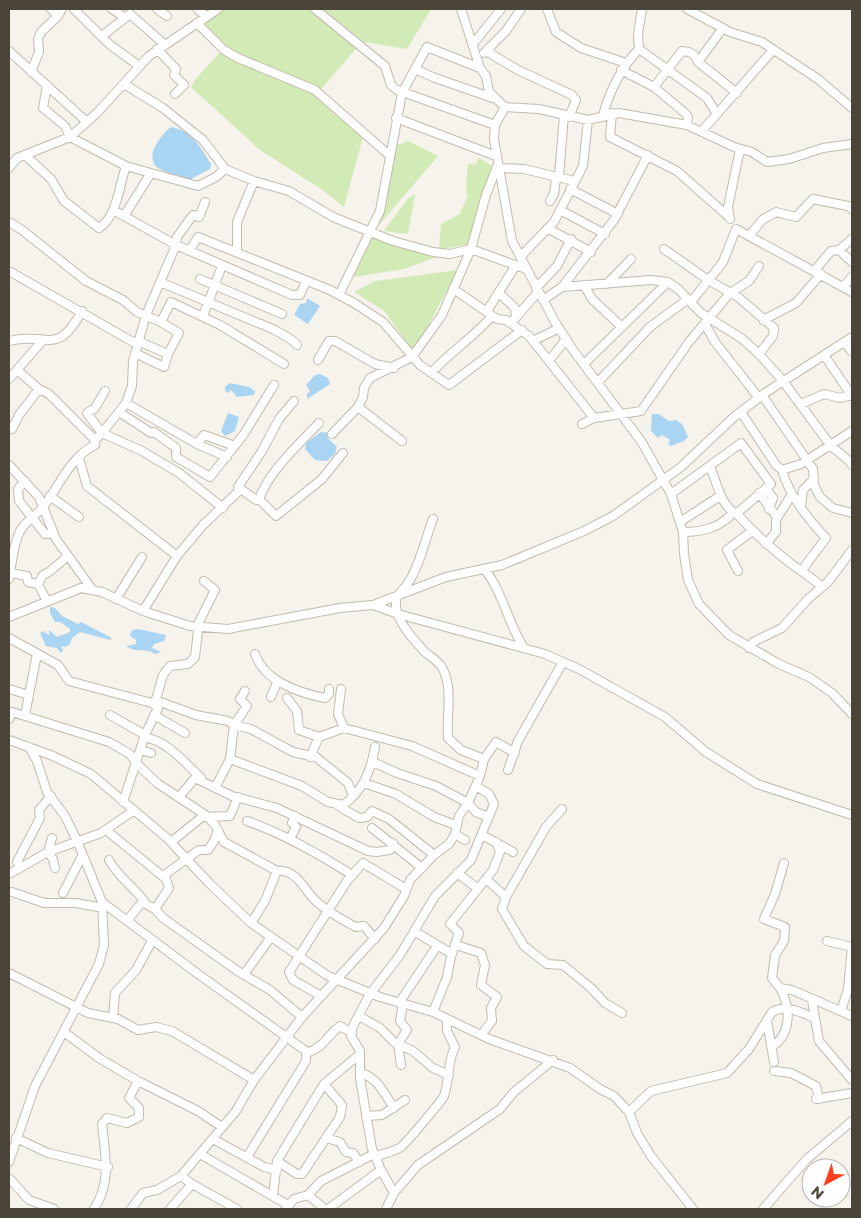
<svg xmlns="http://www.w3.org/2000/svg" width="861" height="1218" font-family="Montserrat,sans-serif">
  <rect width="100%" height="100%" fill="#f6f3ec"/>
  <path fill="#d2eab5" d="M 216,9 L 314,9 L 360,44 L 317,94 L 363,137 L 344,207 L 321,189 L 260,150 L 191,87 L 194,81 L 221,51 L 197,24 Z
    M 323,9 L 431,9 L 407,49 L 364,42 Z
    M 408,141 L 438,156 L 378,226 L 395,146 Z
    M 479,158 L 492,166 L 467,245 L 439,249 L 441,224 L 460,214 L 468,195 L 466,190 L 468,163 L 475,165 Z
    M 415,194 L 408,234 L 384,231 L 408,198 Z
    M 373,236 L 442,255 L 404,269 L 355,277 L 351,274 L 367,242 Z
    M 458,270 L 414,352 L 384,311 L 354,292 L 375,281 Z"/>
  <path fill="#a9d4f2" d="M 171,127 C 192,131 200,146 211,164 L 210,169 L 189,180 C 180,176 166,173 158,168 C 143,157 162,134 171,127 Z
    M 307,298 L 320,306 L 308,324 L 294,315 L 300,304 L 306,303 Z
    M 320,374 L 328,378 L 330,384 L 307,399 L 307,394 L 310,391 L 306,385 L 315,375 Z
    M 230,383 L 249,387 L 255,391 L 254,395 L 237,397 L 231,390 L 228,393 L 225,391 L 225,387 Z
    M 228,413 L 239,417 L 235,431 L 225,436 L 221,431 Z
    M 652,414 L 659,414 L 669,421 L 676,420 L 682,424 L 688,437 L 684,441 L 671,446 L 668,444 L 670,440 L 662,435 L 658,438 L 651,431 Z
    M 321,432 L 329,433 L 327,437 L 337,447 L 335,454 L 327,461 L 315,460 L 305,449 L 306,443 Z
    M 50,607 L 55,608 L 62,616 L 78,624 L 81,622 L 112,638 L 110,640 L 80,632 L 72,638 L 70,644 L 65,647 L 61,646 L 63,650 L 61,653 L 57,648 L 46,646 L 40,633 L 43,631 L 49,635 L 49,630 L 57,637 L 70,632 L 70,629 L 60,622 L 55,622 L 50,613 Z
    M 138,629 L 166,635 L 164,641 L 154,644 L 152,648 L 161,652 L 155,654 C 146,647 136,654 126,646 L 136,644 L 136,640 L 130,636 L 132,630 Z"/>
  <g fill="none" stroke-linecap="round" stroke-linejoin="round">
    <defs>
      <path id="minor" d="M 51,9 L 58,16 L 62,9
        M 74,9 L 109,44 L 139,66
        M 112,9 L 124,17
        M 157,9 L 167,16
        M 199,9 L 198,10 L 207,16
        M 315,9 L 385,66 L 391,85 L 397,90 L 495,125
        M 461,9 L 480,68 L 486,76 L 489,92 L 505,107
        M 547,9 L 556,32 L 581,48 L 626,63
        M 687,9 L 730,32 L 762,42 L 818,79 L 852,108
        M 197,23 L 224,50 L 238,58 L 315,90 L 389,155
        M 102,36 L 130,14 L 164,44
        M 474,43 L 501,9
        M 157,49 L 176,69 L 174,75 L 184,85 L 175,94
        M 639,49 L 707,98 L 717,114
        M 9,51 L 87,122
        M 486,51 L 518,70 L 572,95 L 576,100 L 569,117
        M 484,53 L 506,31 L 521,9
        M 698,62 L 723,28
        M 415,69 L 435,78 L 493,98
        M 621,70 L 654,87 L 685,113 L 688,117 L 687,125
        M 31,72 L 39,52 L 38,39 L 41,32 L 58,16
        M 124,84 L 163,108 L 203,140 L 225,169 L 254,181 L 289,191 L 333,217 L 393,241 L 433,252 L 450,254 L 471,249 L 526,269
        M 47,85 L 43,108 L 65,126 L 70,137 L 126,166 L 151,173 L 124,216
        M 654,87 L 682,51 L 689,52 L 694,55 L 698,62 L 737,93
        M 612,113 L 610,137 L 677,171 L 730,218
        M 603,115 C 610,90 620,69 639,49 L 638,34 L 642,9
        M 396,118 L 496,156
        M 702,131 L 773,50
        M 852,144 L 823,148 L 789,159 L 767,162 L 752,152 L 734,147 L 687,125 L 619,113 L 588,120 L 539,109 L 505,107 L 495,125 L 494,139 L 512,241 L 555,322 L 573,350 L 641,441 L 671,494 L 683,532 L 684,554 L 688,580 L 699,604 L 729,635 L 779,664 L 809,677 L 832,693 L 852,714
        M 25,155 L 51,179 L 64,201 L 99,228 C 117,217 119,186 126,166
        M 9,168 L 17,158 L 70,137 L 97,113 L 149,56 L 218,9
        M 499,168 L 524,169 L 574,181
        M 151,173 L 198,186 L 216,177 L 225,169
        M 570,189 L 618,214
        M 550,201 L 554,194 L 556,179 L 559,176 L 564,115
        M 560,210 L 605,234
        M 115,211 L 176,245 L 292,295 L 300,295 L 306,281
        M 730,219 L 728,207 L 740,149
        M 9,222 L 22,230 L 86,281 L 123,300 L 137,312 L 161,322 L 171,302 L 220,325 L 284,364
        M 549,229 L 591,252
        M 750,235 L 762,220 L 776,212 L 796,217 L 813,199 L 848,206 L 852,209
        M 664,249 L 708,280 L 738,297 L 774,328 L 773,336 L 759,354
        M 839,250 L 852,262
        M 189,251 L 198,237 L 330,290 L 354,303 L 383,322 L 420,365 L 449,385 L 522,330
        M 237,252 L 237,222 L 254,181
        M 520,257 L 554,222 L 583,166 L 588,120
        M 815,270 L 831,251 L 839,250 L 852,239
        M 9,271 L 133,342 L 138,341 L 168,354 L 179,333 L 161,322
        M 200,279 L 282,314
        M 160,282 L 258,323 C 267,326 291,337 297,345
        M 607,284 L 631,259
        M 584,285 L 592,299 L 622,327
        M 844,286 L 852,277
        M 562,287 L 614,220 L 648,155
        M 536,288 L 557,266 L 571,239
        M 455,290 L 497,319 L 506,320 L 529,336 L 594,418
        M 500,294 L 515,308 L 516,317
        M 339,295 L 380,211 L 402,93 L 427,47 L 480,68
        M 543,300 L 562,287 L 651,280 L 668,282 L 678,289 L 701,313 L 741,338 L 759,354 L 783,381 L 831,446 L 848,460 L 852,465
        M 691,302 L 723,262 L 736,229 L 852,292
        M 487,311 L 516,265
        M 203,316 L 222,266
        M 763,320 L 796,303 L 821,274
        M 511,323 L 538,292
        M 705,324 L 715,342 L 759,398
        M 9,341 C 49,331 56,358 82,311
        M 533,341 L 559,328
        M 845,342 L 852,352
        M 135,353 L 164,367 L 168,354
        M 824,355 L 852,396
        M 318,360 L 329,341 L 335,341 L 375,364 L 394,368
        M 549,361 L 566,339
        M 584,364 L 668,282
        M 17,370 L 39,389
        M 431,373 C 450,352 474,337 492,316
        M 9,379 L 43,340
        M 598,382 L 650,327 L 688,299
        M 105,391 L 95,408 L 87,413 L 102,433 L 142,451 L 179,473 L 223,508
        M 762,395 L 813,469 L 814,485 L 820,497 L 833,508 L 852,513
        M 294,401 L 279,419 L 262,451 L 238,487 L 256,500 L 259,499 C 270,470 298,445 319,423
        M 126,403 L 197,444 L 227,457
        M 801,404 L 824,394 L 840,398 L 852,395
        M 358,407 L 402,441
        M 119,412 L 151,433 L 154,432 L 176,448 L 176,457 L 210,477 L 244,434 L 274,385
        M 741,412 L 776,465 L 782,470 L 801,464 L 852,431
        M 582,424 L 594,418 L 641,411 L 689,342 L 730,293 L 749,281 L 759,266
        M 9,427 L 12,429 L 19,415 L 39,389 L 49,394 L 95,440
        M 332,434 L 358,407 L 363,397 L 364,388 L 370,378 L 412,357 L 442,315 L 471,249 L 486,195 L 498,164
        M 197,444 L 204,435 L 235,446
        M 79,458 L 87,486 L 177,556
        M 9,465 L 39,497 L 56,539 L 92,589
        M 710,467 C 718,484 720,506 738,515 C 754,533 771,548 790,563 C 801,571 811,577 821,586
        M 782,470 C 789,496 808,519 826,538 L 802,570
        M 25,481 L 18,489 L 19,501 L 45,534 L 54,534
        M 766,488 L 773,498 L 769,509
        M 759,493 L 777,517
        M 671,494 L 741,443 L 771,484 L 736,514
        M 50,496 L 79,517
        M 259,499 L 276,516 L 322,479 L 343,453
        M 801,508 L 803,490 L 814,479
        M 680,522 L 720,496
        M 683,532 C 703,532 719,528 733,513
        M 766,544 L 776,532 L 776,520 L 792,494
        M 485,570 C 503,592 508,624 524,648
        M 738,571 L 727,550 L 752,531
        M 10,573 L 27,576 L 28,582 L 38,584
        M 9,579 C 12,564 13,545 20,531 C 26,520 37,515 44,506 C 59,486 71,456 95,445 L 95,440 L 102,433 L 126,403 L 132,386 L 133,361 L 146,315 L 176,245 L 177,237 L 193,215 L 199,217 L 205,202
        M 116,599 L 142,557
        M 47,601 L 38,584 L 43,575 L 49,572 L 68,556
        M 373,605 L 398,614 L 545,654 L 579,669 L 665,717 L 706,752 L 757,784 L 852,815
        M 143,611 L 177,556 L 203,525 L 241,489
        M 9,617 L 81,588 L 102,592 L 143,611 L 190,626 L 228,629 L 340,608 L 373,605 L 446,577 L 502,565 L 584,531 L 613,516 L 681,467 L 734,417 L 765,393 L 852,337
        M 9,638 L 58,665 L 69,681 L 152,703 L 158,708
        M 749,648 L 753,642 L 782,628 L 808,599 L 828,582 L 852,550
        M 255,654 C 264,681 299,693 325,698 L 329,694 L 329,689
        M 9,689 L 29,695
        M 341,689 L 338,714 L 344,728 L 412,746 L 480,776
        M 245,691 L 240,699 L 247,706 L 234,725 L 251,729 L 293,752 L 316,757 L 348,783 L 353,796
        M 271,697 L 277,682
        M 287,698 L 297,711 L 299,730 L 319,737 L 310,757
        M 155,700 L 196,715 L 228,721 L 234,725 L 230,759 L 215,788
        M 25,715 L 37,654
        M 110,715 L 145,735
        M 154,715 L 185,733
        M 9,719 L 12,712 L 109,742 L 130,754 L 136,763 L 157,783 L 207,816 L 215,825 L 224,842 L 277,871 L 265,901 L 251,923
        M 144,737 C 168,741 184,762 201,778
        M 319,737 L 344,728
        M 9,740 L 53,756 L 91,774 L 167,838 L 209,883 L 251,923 L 328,976 L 380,997 L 433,1012 L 489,1039 L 570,1068 L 600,1089 L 614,1096 L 629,1112 L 637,1133 L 651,1156 L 693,1209
        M 140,750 L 151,753
        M 230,759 L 302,786 L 328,802 L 343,805 C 363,791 371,771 375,747
        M 484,759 L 496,742 L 515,753
        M 373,762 L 397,773 L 436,786 L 468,803 L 476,812 L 489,817
        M 508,770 L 518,741 L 563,662
        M 364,783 L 396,794 L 434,817 L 456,825
        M 180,796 L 195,778 L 232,796 L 277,808 L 368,851 L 377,852 L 390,850 L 393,843
        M 123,802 L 145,735 L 158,708 L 155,703 L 163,675 L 170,666 L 188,664 L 195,657 L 199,622 L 215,590 L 204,581
        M 337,805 L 359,818 L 367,817 L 372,811 L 389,819 L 434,855
        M 247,821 C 284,834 319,854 352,875
        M 372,828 L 422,868
        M 106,830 L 166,879 L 169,888 L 155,909 L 163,918 L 239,972 L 270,990 L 302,1017
        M 455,834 L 465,840
        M 482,835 L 513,852
        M 52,838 L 48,852 L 53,859 L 55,868
        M 290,839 L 296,827 L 292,823 L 295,816
        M 171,842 L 202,817 L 230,816 L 238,797
        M 109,860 C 118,877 133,886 144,901
        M 17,862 L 40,818 L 39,810 L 51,796
        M 784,863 L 775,894 L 764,919 L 785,927 L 784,941 L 775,955 L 772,978 L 780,988 L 792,990 L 852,1016
        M 277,871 C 297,869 304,890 316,901 C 327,912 343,920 356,927 L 364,926 L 375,939
        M 457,873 L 477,888
        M 9,874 L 48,852 L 101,833 L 133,811
        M 163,876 L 199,850 L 208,850 L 214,841 L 218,830
        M 486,879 L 506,897 L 502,909 L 524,946 L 547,964 L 563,965 L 591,988 L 605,1003 L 622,1013
        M 12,892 L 44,903 L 76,903 L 103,908
        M 63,893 L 82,856
        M 506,897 L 546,827 L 562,809
        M 102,902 L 198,974 L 306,1051 L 306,1061 L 247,1157
        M 127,921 L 142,902 L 155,909
        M 414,931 L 452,954
        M 827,941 L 852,947
        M 456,945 L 481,953 L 485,965 L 481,985 L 497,997 L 491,1008 L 492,1021 L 481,1035
        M 9,973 L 88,1013 L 118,1019 L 138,1030 L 156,1027 L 172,1031 L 254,1080
        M 245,973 L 271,937
        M 321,996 L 293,980 L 289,972 L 347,881 L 363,863 L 406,889
        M 812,1000 L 819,1041 L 852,1080
        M 399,1003 L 437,946
        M 841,1011 L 848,989 L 852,947
        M 433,1012 L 447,977 L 451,956 L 459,933 L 450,924 L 493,870 L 500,852 L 496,842
        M 359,1016 L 380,1028 L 395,1043 L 413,1051 L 433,1068 L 449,1075
        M 113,1018 L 115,993 L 136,970 L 152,941
        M 767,1021 L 774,1062
        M 64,1032 L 99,1058 L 138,1081
        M 771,1047 C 792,1035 791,1007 780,988
        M 307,1053 C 327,1045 325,1037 340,1026 L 352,1033
        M 401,1065 L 398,1044 L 407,1030 L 400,1021 L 403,1004
        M 774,1071 L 791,1073 L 816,1086 L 819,1099
        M 360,1073 C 378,1077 384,1094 394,1108
        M 816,1099 L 852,1093
        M 629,1112 L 651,1091 L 727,1073 L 749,1049 L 772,1012 C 785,1004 801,1012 814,1018
        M 366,1116 L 382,1115 L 405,1100
        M 16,1138 L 48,1153 L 108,1167
        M 326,1138 L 340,1142 L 346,1152 L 353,1153 L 359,1162
        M 213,1139 L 264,1167 L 277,1170
        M 200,1154 L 288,1205
        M 375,1156 C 384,1154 393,1152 401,1147 C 406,1143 441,1102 444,1096 C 450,1079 447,1062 455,1047 L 447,1031 L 447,1020
        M 277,1161 L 297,1174 L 302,1174 L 340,1117 L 342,1105 L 324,1084
        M 9,1162 L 35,1086 L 99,964 L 104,945 L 102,902 L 78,843 L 65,816 L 47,792 L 37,761 L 29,747
        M 181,1176 L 192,1184 L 237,1209
        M 9,1178 L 29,1200 L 54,1209
        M 394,1193 L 381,1170 L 372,1149 L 360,1078 L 360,1051 L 351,1036 L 353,1026 L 370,994 L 400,955 L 435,896 L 471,860 L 494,804 L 489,794 L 476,786
        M 308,1195 L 321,1181 L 374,1154
        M 273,1196 L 277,1161 L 300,1123 L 324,1084 L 360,1054
        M 94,1209 C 112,1182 105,1154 102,1124 L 107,1118 L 127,1123 L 139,1117 L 139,1108 L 129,1098 L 138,1081 L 198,1111 L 222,1127
        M 131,1209 L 143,1193 L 157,1190 L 181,1176 L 236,1111 L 254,1080 L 302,1017 L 384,928 L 404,896 L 410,880 L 434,855 L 449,844 L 455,834 L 459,816 L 468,803 L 480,776 L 484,759 L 461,750 L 448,738 C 446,716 454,685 441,666 C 437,660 429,656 424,651 C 413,639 395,620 396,602 C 396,594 404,590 408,583 C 420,565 425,540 433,519
        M 170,1209 L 192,1184
        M 286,1209 L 294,1199 L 308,1195 L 325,1209
        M 328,1209 L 381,1170
        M 386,1209 L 394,1193 L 418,1165 L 500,1109 L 514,1092 L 553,1060
        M 763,1209 L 807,1159 L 852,1121"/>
    </defs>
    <use href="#minor" stroke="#c2bbae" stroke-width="10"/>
    <use href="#minor" stroke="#fff" stroke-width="8"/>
  </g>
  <rect width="861" height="1218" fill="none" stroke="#4b4439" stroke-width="20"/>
  <g transform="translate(826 1183) rotate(221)"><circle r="24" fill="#ffffff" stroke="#b7b4b0"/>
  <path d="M0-4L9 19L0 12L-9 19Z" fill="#fc3f1d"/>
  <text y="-8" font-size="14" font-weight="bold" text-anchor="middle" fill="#4b4439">N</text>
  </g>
</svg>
